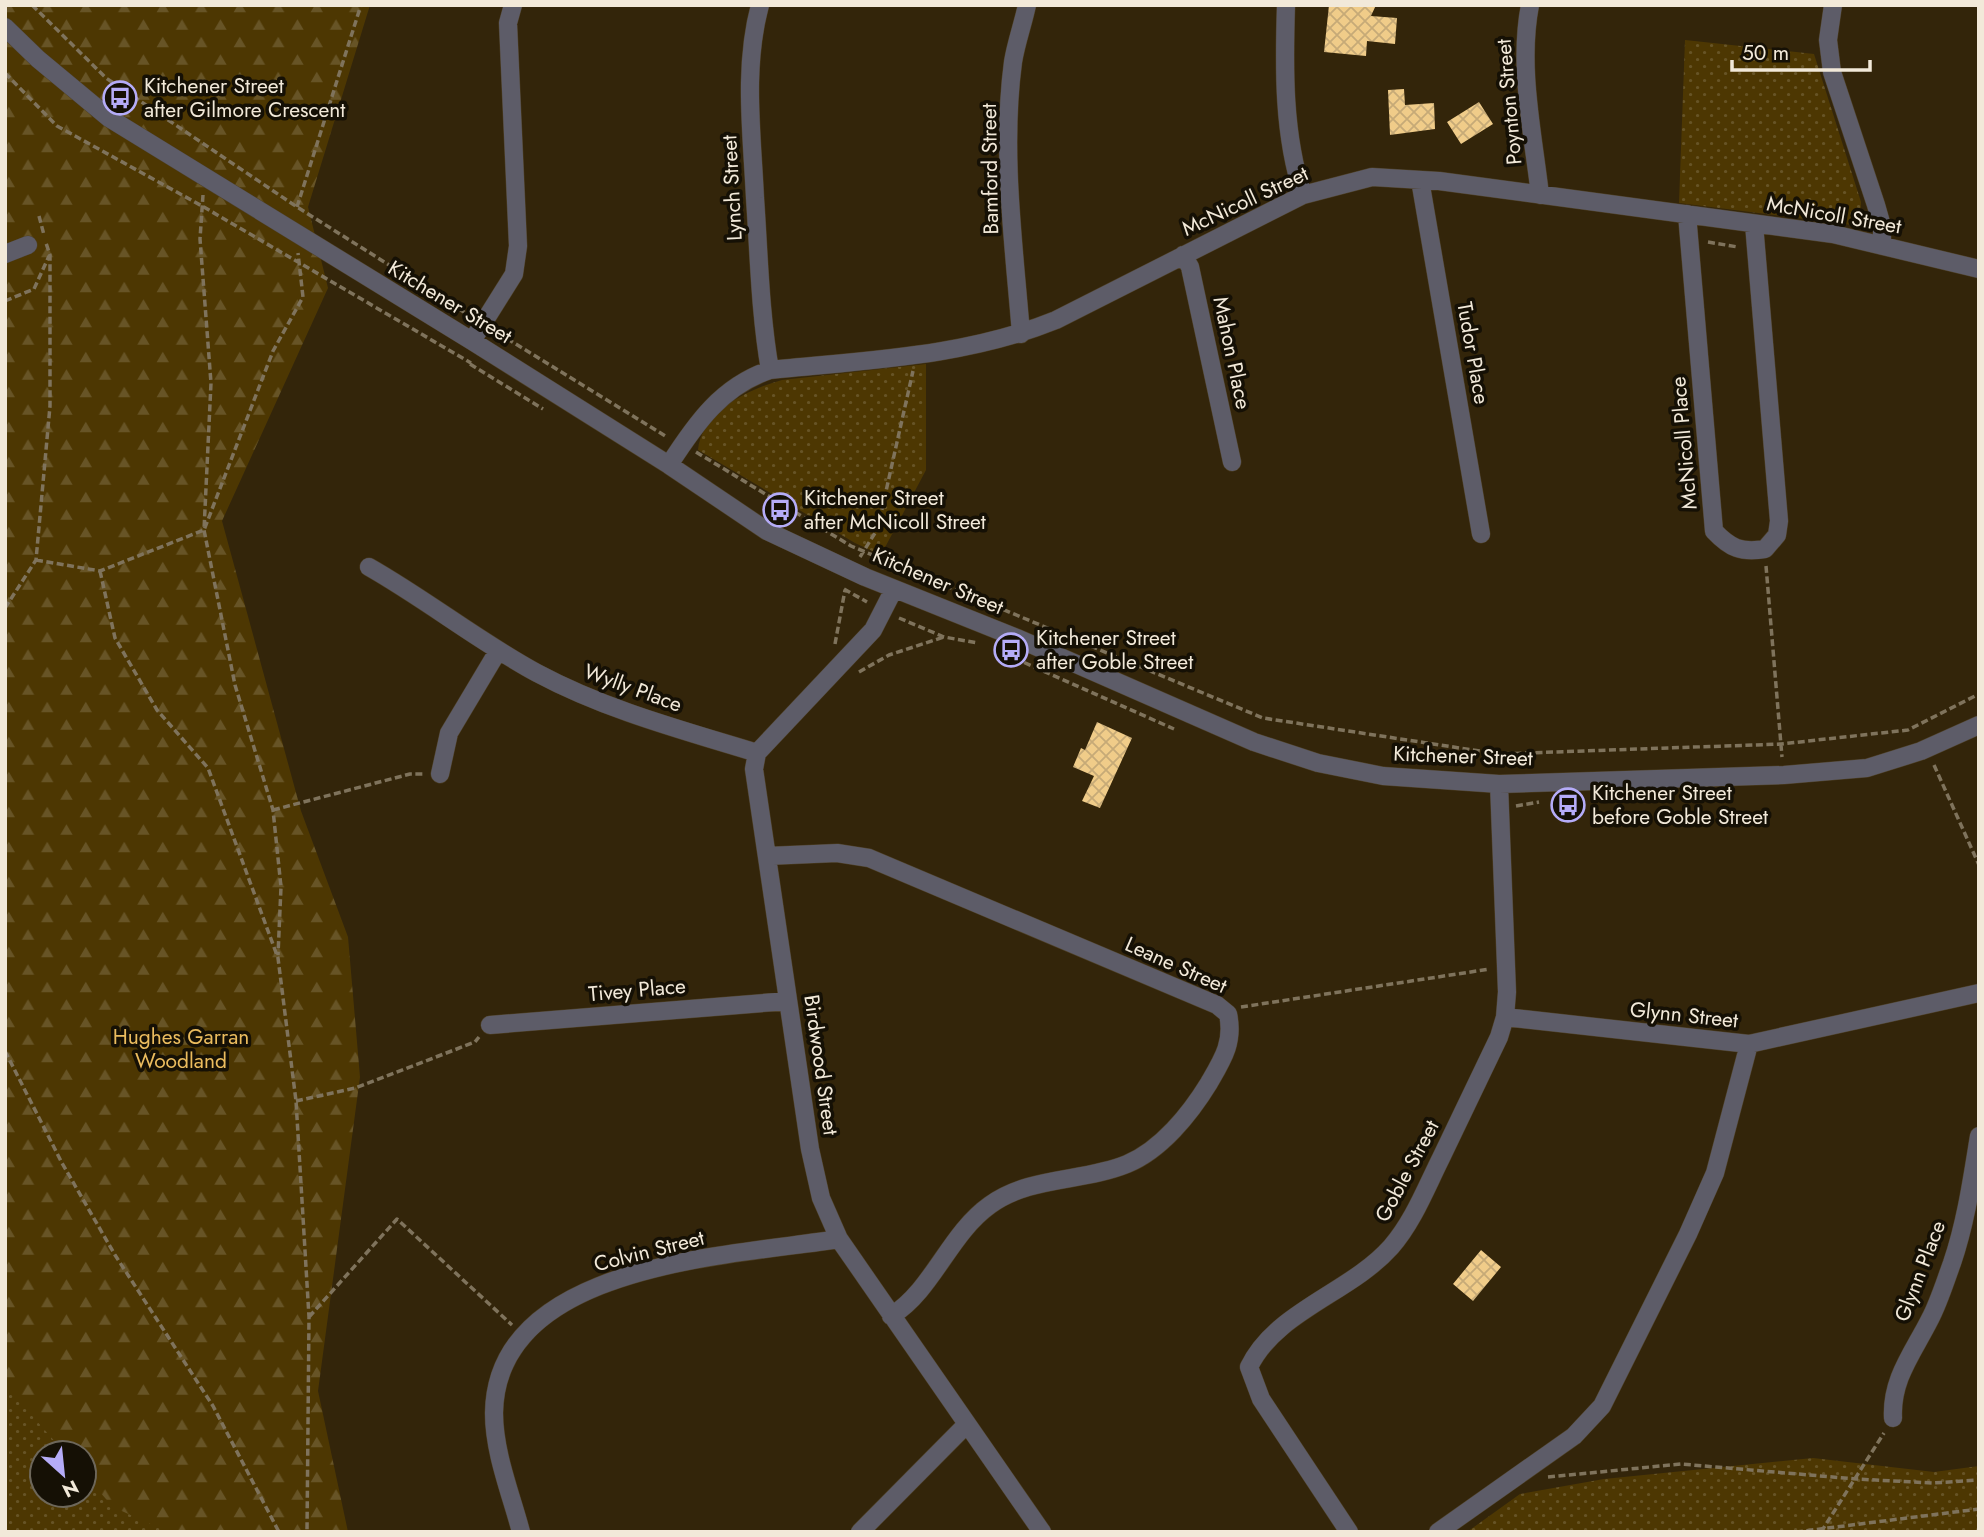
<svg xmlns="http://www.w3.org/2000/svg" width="1984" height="1537" font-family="Jost,sans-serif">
  <defs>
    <pattern id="grass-dots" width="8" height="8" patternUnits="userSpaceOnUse" patternTransform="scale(1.75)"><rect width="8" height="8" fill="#4d3702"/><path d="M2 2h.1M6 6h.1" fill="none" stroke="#675426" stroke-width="1.8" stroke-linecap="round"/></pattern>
    <pattern id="forest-firs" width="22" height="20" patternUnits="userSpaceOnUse" patternTransform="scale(1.75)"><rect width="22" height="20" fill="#4d3702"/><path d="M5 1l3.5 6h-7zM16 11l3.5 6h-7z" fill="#675426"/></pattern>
    <pattern id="building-cross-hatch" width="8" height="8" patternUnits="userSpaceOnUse" patternTransform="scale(1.75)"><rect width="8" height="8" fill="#f0cc89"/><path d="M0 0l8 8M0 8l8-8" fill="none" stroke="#c6aa77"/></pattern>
  </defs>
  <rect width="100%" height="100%" fill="#33250a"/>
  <path fill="url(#grass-dots)" fill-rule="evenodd" d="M 1685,40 L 1814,54 L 1861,202 L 1860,226 L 1679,203 Z
    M 926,364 L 926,470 L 881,555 L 855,543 L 698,450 C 702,411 749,389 782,380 Z
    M 5,1098 L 261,1532 L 5,1532 ZM 42,1453 L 84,1453 L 84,1495 L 42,1495 Z
    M 1813,1458 L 1934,1472 L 1979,1466 L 1979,1532 L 1467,1532 L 1520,1494 L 1604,1479 Z"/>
  <path fill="url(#forest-firs)" d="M 5,5 L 370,5 L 308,207 L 328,288 L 222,521 L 301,811 L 348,937 L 360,1077 L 318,1391 L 348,1532 L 168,1532 L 113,1507 L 84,1474 L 84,1453 L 65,1453 L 5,1385 Z"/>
  <path fill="url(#building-cross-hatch)" d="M 1329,5 L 1376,5 L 1371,16 L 1397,18 L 1395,44 L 1367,41 L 1366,56 L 1324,52 Z
    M 1404,89 L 1405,105 L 1434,103 L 1435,129 L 1390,135 L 1388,90 Z
    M 1479,102 L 1493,124 L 1461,144 L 1447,122 Z
    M 1097,722 L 1132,738 L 1100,808 L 1082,801 L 1094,776 L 1073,767 L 1081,748 L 1085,750 Z
    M 1481,1250 L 1501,1267 L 1473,1301 L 1453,1284 Z"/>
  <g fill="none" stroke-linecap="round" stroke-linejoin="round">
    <defs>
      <path id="minor" d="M 760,5 C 743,68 752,133 755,198 C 759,255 760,313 770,370
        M 1286,5 C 1284,68 1283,134 1303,195
        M 1530,5 C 1518,67 1533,133 1540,195
        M 1833,5 L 1828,40 L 1832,72 L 1876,205 L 1882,226 L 1882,246
        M 5,27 L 38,59 L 109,118 L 472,341 L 669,465 L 767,531 L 865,577 L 1017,638 L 1254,742 L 1318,763 L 1383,776 L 1499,784 L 1784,775 L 1867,768 L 1921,751 L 1979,725
        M 1420,180 L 1481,534
        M 1687,214 L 1714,531 C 1730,548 1741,553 1765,549 L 1777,535 L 1779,521 L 1754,224
        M 5,254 L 28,245
        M 1183,255 L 1190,267 L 1232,462
        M 1021,334 C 1014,245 1001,152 1013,62 C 1016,43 1023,24 1027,5
        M 472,341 L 514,274 L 518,246 L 508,23 L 513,5
        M 669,465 C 696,423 722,386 770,370 C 866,360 965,357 1056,320 L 1303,195 L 1372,177 L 1439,181 L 1833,234 L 1979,269
        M 369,567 C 427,600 478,641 537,673 C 606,710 682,730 757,753
        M 894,589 L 873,630 L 757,753 L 754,769 L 810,1149 L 821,1198 L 839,1239 L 1042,1532
        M 440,774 L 449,733 L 498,651
        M 767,856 L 837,853 L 869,858 L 1217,1005 L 1228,1014 C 1234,1042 1223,1059 1209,1083 C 1190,1114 1161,1150 1127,1164 C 1083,1182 1030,1176 990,1205 C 949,1234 933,1290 891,1316
        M 1505,1017 L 1749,1044 L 1979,993
        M 490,1025 L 788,1001
        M 1893,1418 C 1891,1379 1913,1353 1930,1319 C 1939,1302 1945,1282 1952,1263 C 1966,1222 1972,1179 1979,1136
        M 521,1532 C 511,1494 494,1453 494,1413 C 496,1263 732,1256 839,1239
        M 860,1532 L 967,1424
        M 1349,1532 L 1261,1399 L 1249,1367 C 1276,1311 1350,1293 1391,1247 C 1413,1222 1426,1188 1441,1158 C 1460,1118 1479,1078 1499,1037 L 1505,1017 L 1507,992 L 1499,784
        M 1438,1532 L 1574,1436 L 1602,1406 L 1688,1234 L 1715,1173 L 1749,1044"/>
    </defs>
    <use href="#minor" stroke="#4e4027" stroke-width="19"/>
    <path stroke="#7f735c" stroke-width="3.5" stroke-dasharray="7 3.5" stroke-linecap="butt" d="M 32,5 L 106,78 L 297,207 L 467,314
      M 5,73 L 57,126 L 202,206 L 471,363
      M 203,195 L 200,239 L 211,383 L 204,530 L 235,685 L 273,810 L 281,887 L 278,955
      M 297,207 L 361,5
      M 39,216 L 44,235
      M 1708,242 L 1738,247
      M 5,301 L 34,289 L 49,256
      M 498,333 L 667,437
      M 470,364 L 543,409
      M 696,452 L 851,546 L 1263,718 L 1499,754 L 1781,744 L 1908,730 L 1979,694
      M 860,557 L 875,533 L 882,509 L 913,371
      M 36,560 L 100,571 L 204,530 L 273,351 L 303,297 L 298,253
      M 1766,566 L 1782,757
      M 100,571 L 115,638 L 157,710 L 208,768 L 278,958 L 296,1101 L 309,1317 L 307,1532
      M 844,589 L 867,602
      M 5,608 L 36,560 L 50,406 L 50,255 L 46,243
      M 899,618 L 944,637 L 978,643
      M 835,644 L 845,590
      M 1005,654 L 1174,729
      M 859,672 L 889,655 L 944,637
      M 1934,765 L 1979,865
      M 1516,806 L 1539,802
      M 273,810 L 410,774 L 424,774
      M 1241,1007 L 1490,969
      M 5,1051 L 62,1163 L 115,1255 L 213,1406 L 279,1532
      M 296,1101 L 355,1088 L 475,1042 L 479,1037
      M 309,1317 L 397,1219 L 512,1325
      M 1548,1477 L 1681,1464 L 1856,1479 L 1933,1483 L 1979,1480
      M 1796,1532 L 1979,1509
      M 1821,1532 L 1884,1433"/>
    <use href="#minor" stroke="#5d5c68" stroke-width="18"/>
  </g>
  <defs>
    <symbol id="bus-ring" viewBox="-11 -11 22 22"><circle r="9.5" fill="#151005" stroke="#b5acf8" stroke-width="1.5"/><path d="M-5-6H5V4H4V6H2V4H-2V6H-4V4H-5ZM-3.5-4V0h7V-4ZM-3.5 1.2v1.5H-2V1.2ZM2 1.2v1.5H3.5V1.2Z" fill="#b5acf8"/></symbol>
  </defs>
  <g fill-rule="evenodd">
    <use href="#bus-ring" x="101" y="79" width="38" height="38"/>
    <use href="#bus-ring" x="761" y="491" width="38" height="38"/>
    <use href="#bus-ring" x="992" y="631" width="38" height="38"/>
    <use href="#bus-ring" x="1549" y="786" width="38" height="38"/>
  </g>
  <g text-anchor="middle" stroke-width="7" stroke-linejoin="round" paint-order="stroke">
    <g font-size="21" fill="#f2e9d9" stroke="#151005" text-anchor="start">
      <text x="144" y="93">Kitchener Street<tspan x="144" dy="24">after Gilmore Crescent</tspan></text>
      <text x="804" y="505">Kitchener Street<tspan x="804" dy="24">after McNicoll Street</tspan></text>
      <text x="1036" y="645">Kitchener Street<tspan x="1036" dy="24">after Goble Street</tspan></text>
      <text x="1592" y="800">Kitchener Street<tspan x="1592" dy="24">before Goble Street</tspan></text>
    </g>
    <g font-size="21" fill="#f2e9d9" stroke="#151005">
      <text transform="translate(1509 102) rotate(-95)" y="7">Poynton Street</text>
      <text transform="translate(990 169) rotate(-91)" y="7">Bamford Street</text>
      <text transform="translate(732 188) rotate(-93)" y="7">Lynch Street</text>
      <text transform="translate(1245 201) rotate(-25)" y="7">McNicoll Street</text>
      <text transform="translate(1834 215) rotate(10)" y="7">McNicoll Street</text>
      <text transform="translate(450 302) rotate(31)" y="7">Kitchener Street</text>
      <text transform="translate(1232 353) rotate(78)" y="7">Mahon Place</text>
      <text transform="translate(1473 353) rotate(80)" y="7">Tudor Place</text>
      <text transform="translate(1684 443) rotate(-95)" y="7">McNicoll Place</text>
      <text transform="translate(938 581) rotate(23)" y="7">Kitchener Street</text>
      <text transform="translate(633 688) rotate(20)" y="7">Wylly Place</text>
      <text transform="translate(1463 756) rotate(2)" y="7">Kitchener Street</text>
      <text transform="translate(1176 965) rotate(24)" y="7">Leane Street</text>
      <text transform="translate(637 990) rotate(-5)" y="7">Tivey Place</text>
      <text transform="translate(1684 1015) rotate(6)" y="7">Glynn Street</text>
      <text transform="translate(821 1065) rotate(82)" y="7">Birdwood Street</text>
      <text transform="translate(1407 1171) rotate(-62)" y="7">Goble Street</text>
      <text transform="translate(649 1251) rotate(-14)" y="7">Colvin Street</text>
      <text transform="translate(1920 1271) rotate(-69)" y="7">Glynn Place</text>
    </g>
    <g font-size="21" fill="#ebbc5e" stroke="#151005">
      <text x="181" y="1044">Hughes Garran<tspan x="181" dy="24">Woodland</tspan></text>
    </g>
  </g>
  <rect width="1984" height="1537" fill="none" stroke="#f2e9d9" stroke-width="14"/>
  <g transform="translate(63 1474) rotate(153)"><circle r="33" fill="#151005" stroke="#6d675a" stroke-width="2"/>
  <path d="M0-5L12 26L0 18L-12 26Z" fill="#b5acf8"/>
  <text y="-10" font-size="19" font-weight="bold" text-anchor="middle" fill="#f2e9d9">N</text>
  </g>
  <path d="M1732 60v10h138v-10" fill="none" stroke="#f2e9d9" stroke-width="3.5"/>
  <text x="1742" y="60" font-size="21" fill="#f2e9d9" stroke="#151005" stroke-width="5" paint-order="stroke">50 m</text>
</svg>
